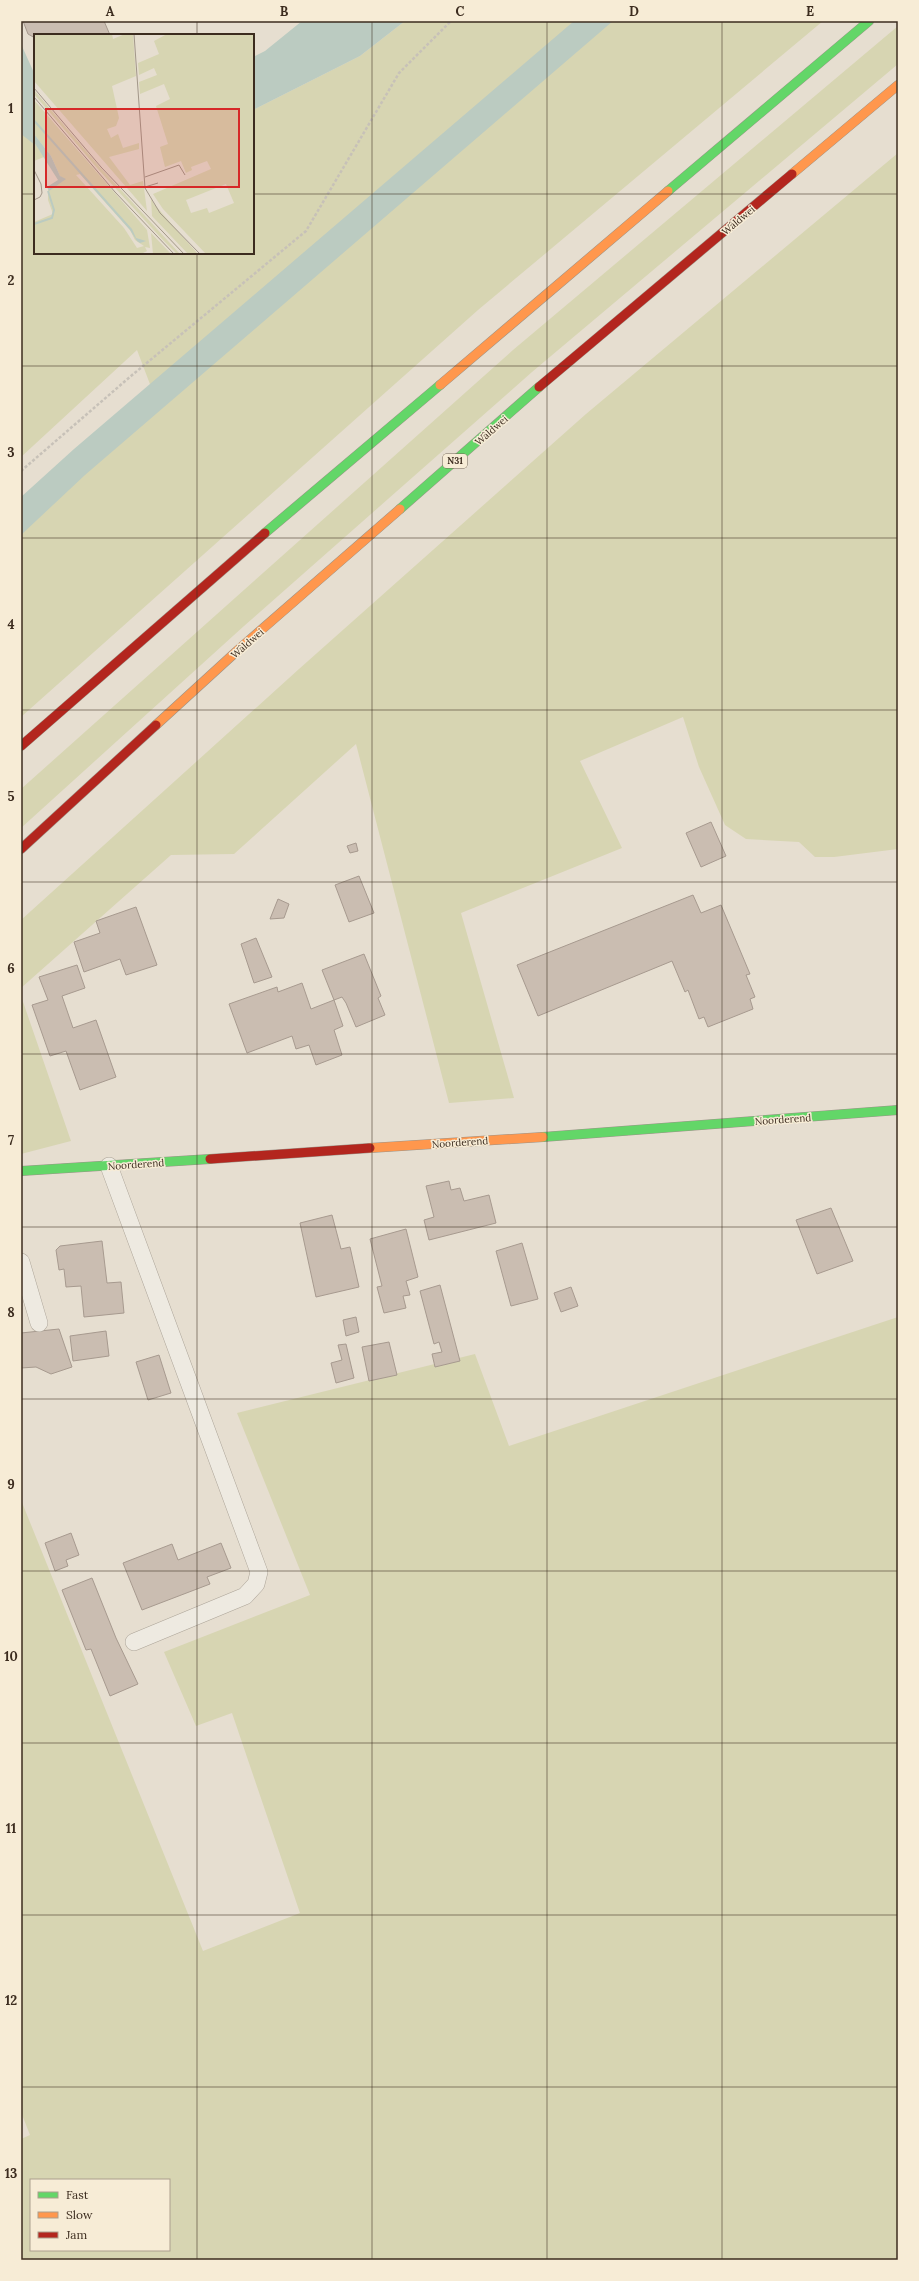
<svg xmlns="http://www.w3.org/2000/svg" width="919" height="2281" font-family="Lora,serif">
  <rect width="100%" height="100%" fill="#e6ded0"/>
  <path fill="#d7d5b2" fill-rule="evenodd" d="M 405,21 L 823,21 L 478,310 L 21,717 L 21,511 L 156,400 L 137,350 L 21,457 L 21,95 L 35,119 L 35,253 L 253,253 L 253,110 L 360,56 Z
    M 898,26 L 898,64 L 532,372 L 244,626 L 21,828 L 21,789 L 513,350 Z
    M 898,153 L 898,849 L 834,857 L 815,857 L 799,842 L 746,839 L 725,825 L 699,767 L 683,717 L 580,761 L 622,848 L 461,913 L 514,1098 L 449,1103 L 356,744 L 234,854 L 171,855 L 21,988 L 21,920 L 299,669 L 586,414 Z
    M 21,996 L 71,1141 L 21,1154 Z
    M 898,1317 L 898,2260 L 21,2260 L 21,2139 L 30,2135 L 21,2112 L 21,1500 L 203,1951 L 300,1913 L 232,1713 L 196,1726 L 164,1652 L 310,1595 L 237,1413 L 475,1354 L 509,1446 ZM 31,2180 L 169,2180 L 169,2250 L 31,2250 Z"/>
  <path fill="#bbcbc1" d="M 302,21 L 405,21 L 360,56 L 253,110 L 253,57 L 265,51 Z
    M 574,21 L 613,21 L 85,475 L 21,535 L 21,497 L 74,449 Z
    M 21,44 L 35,75 L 35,145 L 21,134 Z"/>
  <path fill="#cabdb1" stroke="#a79a8f" d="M 23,21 L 104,21 L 110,35 L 35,35 L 35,38 L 28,34 Z
    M 711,822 L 726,856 L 701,867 L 686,833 Z
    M 356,843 L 358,851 L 350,853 L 347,846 Z
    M 359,876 L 374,913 L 349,922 L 335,885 Z
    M 693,895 L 701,913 L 721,905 L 750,974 L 746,975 L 755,997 L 750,999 L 753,1009 L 708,1027 L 704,1017 L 699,1019 L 688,990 L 685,992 L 672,961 L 538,1016 L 517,965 Z
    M 278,899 L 289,904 L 284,918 L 270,919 Z
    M 136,907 L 157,965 L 126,975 L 120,959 L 84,972 L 74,942 L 100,933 L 96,921 Z
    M 256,938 L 272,977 L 254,983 L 241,944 Z
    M 364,954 L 381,996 L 378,998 L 385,1015 L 356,1027 L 346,1003 L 342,997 L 334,1000 L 322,970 Z
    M 77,965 L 85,988 L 62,996 L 73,1028 L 96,1020 L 116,1077 L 80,1090 L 66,1051 L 50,1056 L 32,1005 L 48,1000 L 39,977 Z
    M 302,983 L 311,1009 L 334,1000 L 343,1026 L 334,1030 L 342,1055 L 316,1065 L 309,1045 L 296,1049 L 292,1036 L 247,1053 L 229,1004 L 277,987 L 278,992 Z
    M 449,1181 L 451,1190 L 460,1188 L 464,1201 L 489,1195 L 496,1223 L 429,1240 L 424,1220 L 434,1217 L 426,1186 Z
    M 831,1208 L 853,1261 L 817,1274 L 796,1220 Z
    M 332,1215 L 341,1249 L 350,1247 L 359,1287 L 316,1297 L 300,1223 Z
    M 406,1229 L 418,1277 L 406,1281 L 410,1295 L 403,1296 L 406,1308 L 384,1313 L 377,1287 L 382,1286 L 370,1239 Z
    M 102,1241 L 107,1283 L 121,1282 L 124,1313 L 84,1317 L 81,1286 L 66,1287 L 64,1269 L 59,1270 L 56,1250 L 60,1246 Z
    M 522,1243 L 538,1299 L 511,1306 L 496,1251 Z
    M 440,1285 L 460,1361 L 435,1367 L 432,1354 L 442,1352 L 439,1342 L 434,1344 L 420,1291 Z
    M 571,1287 L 578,1306 L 561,1312 L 554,1293 Z
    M 356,1317 L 359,1332 L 346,1336 L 343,1320 Z
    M 59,1329 L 72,1367 L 51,1374 L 36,1367 L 21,1368 L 21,1333 Z
    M 106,1331 L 109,1356 L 73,1361 L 70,1336 Z
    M 389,1342 L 397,1375 L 369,1381 L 362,1347 Z
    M 346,1344 L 354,1378 L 336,1383 L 331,1363 L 342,1360 L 338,1345 Z
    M 159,1355 L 171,1393 L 148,1400 L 136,1362 Z
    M 71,1533 L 79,1555 L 66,1560 L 68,1566 L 55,1571 L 45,1543 Z
    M 221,1543 L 231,1568 L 207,1577 L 210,1584 L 142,1610 L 123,1563 L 172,1544 L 178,1560 Z
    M 92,1578 L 116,1638 L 138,1684 L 110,1696 L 91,1649 L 86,1650 L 62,1590 Z"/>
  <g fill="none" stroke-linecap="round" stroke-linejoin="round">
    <defs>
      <path id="lane" d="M 109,1166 L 259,1572 L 256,1584 L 245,1596 L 134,1642
        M 21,1262 L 39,1323"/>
      <path id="fast" d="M 668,191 L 869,21
        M 400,509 L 539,387
        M 265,533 L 440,385
        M 543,1137 L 898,1110
        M 21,1171 L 210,1159"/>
      <path id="slow" d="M 792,174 L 898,85
        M 440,385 L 668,191
        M 156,725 L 237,651 L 400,509
        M 370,1148 L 543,1137"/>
      <path id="jam" d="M 539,387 L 792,174
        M 21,746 L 265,533
        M 21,849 L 156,725
        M 210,1159 L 370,1148"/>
    </defs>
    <use href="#lane" stroke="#aca498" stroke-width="18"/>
    <use href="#fast" stroke="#9b9388" stroke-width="10"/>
    <use href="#slow" stroke="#9b9388" stroke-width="10"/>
    <use href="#jam" stroke="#9b9388" stroke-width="10"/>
    <path stroke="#c7c1b8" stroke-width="2.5" stroke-dasharray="3 2" stroke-linecap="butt" d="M 21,471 L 131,376 L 306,231 L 399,73 L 451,21"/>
    <use href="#lane" stroke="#eeeae1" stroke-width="17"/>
    <use href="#fast" stroke="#63d668" stroke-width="9"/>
    <use href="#slow" stroke="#ff974d" stroke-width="9"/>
    <use href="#jam" stroke="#b3261e" stroke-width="9"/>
  </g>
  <path fill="none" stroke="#3c2c1f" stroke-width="1" stroke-opacity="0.55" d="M 197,21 L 197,35M 372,21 L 372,2260M 547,21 L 547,2260M 722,21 L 722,2260M 21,194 L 35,194M 253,194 L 898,194M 197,253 L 197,2260M 21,366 L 898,366M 21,538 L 898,538M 21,710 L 898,710M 21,882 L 898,882M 21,1054 L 898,1054M 21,1227 L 898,1227M 21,1399 L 898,1399M 21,1571 L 898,1571M 21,1743 L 898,1743M 21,1915 L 898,1915M 21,2087 L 898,2087"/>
  <g text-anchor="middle" stroke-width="3" stroke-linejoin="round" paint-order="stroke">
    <rect fill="#f7ecd6" stroke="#746656" stroke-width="1" x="443" y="454" width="24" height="14" rx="3"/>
    <g font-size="9" font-weight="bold" fill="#3c2c1f">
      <text x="455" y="464">N31</text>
    </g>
    <g font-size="10" fill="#3c2c1f" stroke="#f7ecd6">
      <text transform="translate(738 220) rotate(-40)" y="4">Wâldwei</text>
      <text transform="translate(491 430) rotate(-41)" y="4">Wâldwei</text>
      <text transform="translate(247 643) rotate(-41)" y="4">Wâldwei</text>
      <text transform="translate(783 1119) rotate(-4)" y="4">Noorderend</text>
      <text transform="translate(460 1142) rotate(-4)" y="4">Noorderend</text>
      <text transform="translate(136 1164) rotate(-4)" y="4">Noorderend</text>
    </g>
  </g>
  <g transform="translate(34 34)">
    <rect width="220" height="220" fill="#e6ded0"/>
    <path d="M 0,0 L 78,0 L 79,5 L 91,0 L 99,0 L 102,42 L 78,52 L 85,84 L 82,92 L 73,95 L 77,104 L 84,100 L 89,114 L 105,109 L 105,115 L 75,123 L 96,151 L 109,147 L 113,177 L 0,47 ZM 133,0 L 220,0 L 220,220 L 172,220 L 129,175 L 119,160 L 177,135 L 173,127 L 157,133 L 158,136 L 152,139 L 147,127 L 131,133 L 126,113 L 134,110 L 122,72 L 136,65 L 130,50 L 106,60 L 105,48 L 123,41 L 120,34 L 105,41 L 104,29 L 125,20 L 120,7 ZM 192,150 L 200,169 L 175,179 L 173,174 L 157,179 L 152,166 ZM 0,56 L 65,132 L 146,220 L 143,220 L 128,205 L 63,134 L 0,60 ZM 0,66 L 113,196 L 116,214 L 111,213 L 113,217 L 107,220 L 0,220 L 0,188 L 19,180 L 14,166 L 14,156 L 30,145 L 26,142 L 17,122 L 0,100 ZM 46,140 L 96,196 L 101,206 L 110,212 L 103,214 L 90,194 L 42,141 ZM 0,108 L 10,123 L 0,127 ZM 117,164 L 120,170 L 164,220 L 154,220 L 118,182 ZM 117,199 L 137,220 L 119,220 Z" fill="#d7d5b2" fill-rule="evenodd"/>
    <path d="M 0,85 L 98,195 L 102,204 L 112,207 L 106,209 L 103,207 L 96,196 L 0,88 ZM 0,100 L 17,122 L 26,142 L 32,145 L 15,157 L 13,153 L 24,146 L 0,108 Z" fill="#bbcbc1"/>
    <path fill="none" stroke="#bbcbc1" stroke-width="2" d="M 0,190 L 18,184 L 20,176 L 14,157"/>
    <path fill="none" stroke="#a29789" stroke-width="1" d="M 100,0 L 111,154 L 126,179 L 166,220M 0,54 L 67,133 L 150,220M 0,63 L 81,158 L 140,220M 0,136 L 7,150 L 8,159 L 6,163 L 0,166M 111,143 L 145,131 L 151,141M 111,153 L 124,149"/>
    <path fill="#d62828" fill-opacity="0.15" stroke="#d62828" stroke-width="2" d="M 12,75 L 205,75 L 205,153 L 12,153 Z"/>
    <rect width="220" height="220" fill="none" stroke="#3c2c1f" stroke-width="2"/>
  </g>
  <rect width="919" height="2281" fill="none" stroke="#f7ecd6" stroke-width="44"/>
  <rect x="30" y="2179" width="140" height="72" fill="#f7ecd6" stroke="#ac9f8d"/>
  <rect x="38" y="2192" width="20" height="6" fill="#63d668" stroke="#ac9f8d"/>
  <text x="66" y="2199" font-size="12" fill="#3c2c1f">Fast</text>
  <rect x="38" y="2212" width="20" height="6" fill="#ff974d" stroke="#ac9f8d"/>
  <text x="66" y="2219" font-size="12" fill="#3c2c1f">Slow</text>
  <rect x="38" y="2232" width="20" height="6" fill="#b3261e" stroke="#ac9f8d"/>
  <text x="66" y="2239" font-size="12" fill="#3c2c1f">Jam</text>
  <rect x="22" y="22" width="875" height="2237" fill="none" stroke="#3c2c1f" stroke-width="1.5"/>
  <g font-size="13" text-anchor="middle" font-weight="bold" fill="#3c2c1f">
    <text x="110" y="16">A</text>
    <text x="284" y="16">B</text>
    <text x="460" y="16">C</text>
    <text x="634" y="16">D</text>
    <text x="810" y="16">E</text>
    <text x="11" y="113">1</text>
    <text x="11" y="285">2</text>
    <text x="11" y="457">3</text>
    <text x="11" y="629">4</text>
    <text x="11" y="801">5</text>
    <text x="11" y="973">6</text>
    <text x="11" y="1145">7</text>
    <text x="11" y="1317">8</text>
    <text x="11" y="1489">9</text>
    <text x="11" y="1661">10</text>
    <text x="11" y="1833">11</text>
    <text x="11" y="2005">12</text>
    <text x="11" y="2178">13</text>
  </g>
</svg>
